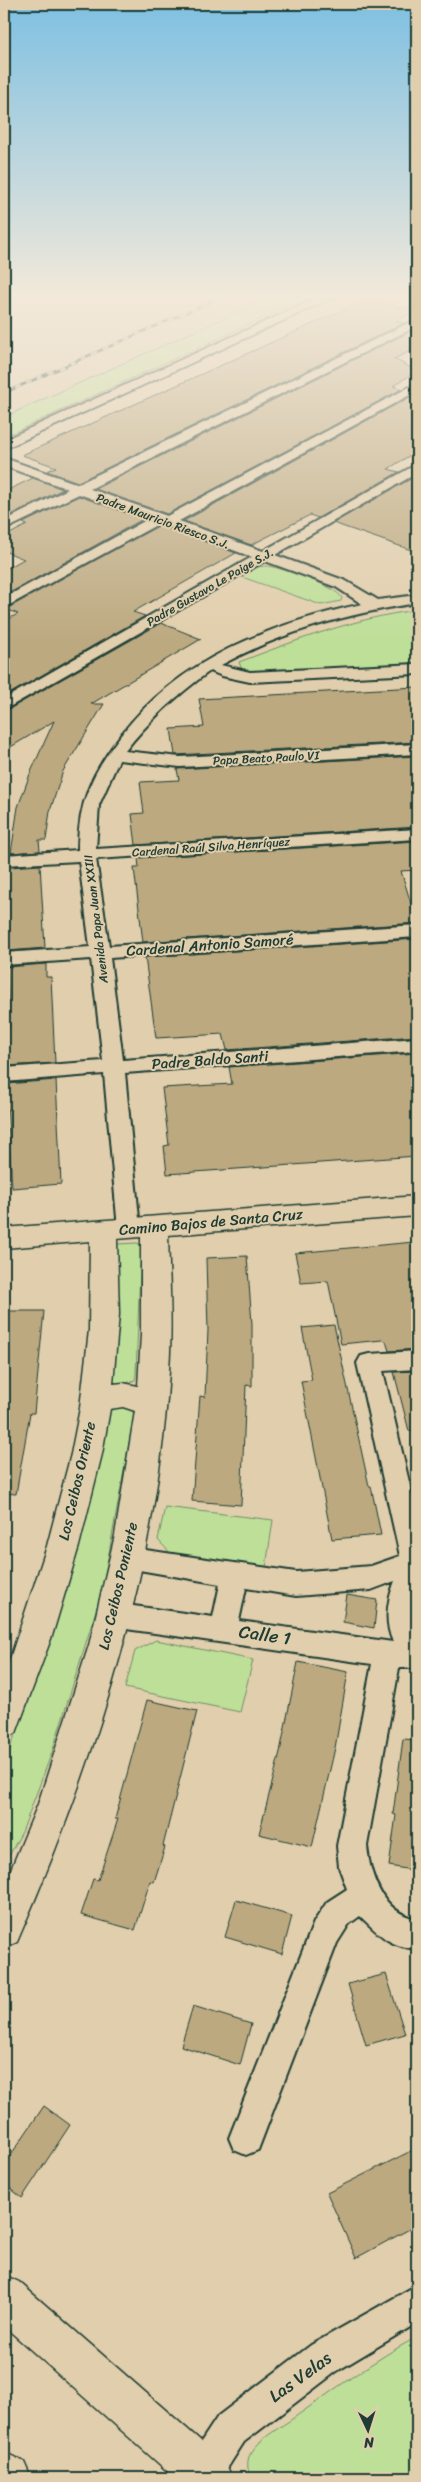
<svg xmlns="http://www.w3.org/2000/svg" width="421" height="2482" font-family="Sriracha,sans-serif">
  <rect width="100%" height="100%" fill="#e1ceac"/>
  <filter id="ink" filterUnits="userSpaceOnUse"><feTurbulence type="fractalNoise" baseFrequency=".02" numOctaves="2"/><feDisplacementMap in="SourceGraphic" scale="10" xChannelSelector="R" yChannelSelector="G"/><feConvolveMatrix kernelMatrix="1 2 1 2 8 2 1 2 1" color-interpolation-filters="sRGB"/></filter>
  <g filter="url(#ink)">
    <path fill="#bedf98" stroke="#6e8e66" d="M 275,295 L 313,295 L 4,437 L 4,417 Z
      M 266,566 C 281,567 336,586 342,598 L 341,601 L 321,605 L 242,577 L 257,567 Z
      M 417,610 L 417,664 L 263,672 L 242,670 L 239,662 C 297,640 355,618 417,610 Z
      M 137,1243 L 141,1245 L 136,1374 L 135,1380 L 124,1384 L 112,1382 L 114,1246 L 118,1244 Z
      M 113,1403 L 132,1409 L 134,1416 L 102,1591 L 52,1752 L 22,1832 L 4,1865 L 4,1764 L 25,1709 L 99,1416 Z
      M 165,1507 L 273,1520 L 266,1567 L 172,1555 L 158,1540 Z
      M 156,1640 L 253,1660 L 240,1712 L 125,1688 L 135,1651 Z
      M 417,2337 L 417,2478 L 252,2478 C 247,2472 246,2460 251,2453 C 260,2438 281,2427 295,2417 C 335,2389 374,2360 417,2337 Z"/>
    <path fill="#bca980" stroke="#1f3d34" d="M 368,299 L 416,311 L 396,321 L 404,323 L 78,482 L 47,471 L 56,467 L 22,455 Z
      M 417,328 L 417,348 L 394,359 L 417,371 L 393,386 L 402,389 L 167,514 L 95,489 Z
      M 417,393 L 417,451 L 388,469 L 399,472 L 318,518 L 310,515 L 251,545 L 184,521 Z
      M 414,477 L 417,478 L 417,552 L 333,523 Z
      M 33,478 L 63,489 L 7,517 L 4,516 L 4,492 Z
      M 79,496 L 143,519 L 4,596 L 4,570 L 24,559 L 4,551 L 4,537 L 27,525 L 23,523 Z
      M 160,525 L 236,553 L 133,612 L 145,616 L 4,697 L 4,621 L 18,614 L 6,609 Z
      M 161,623 L 201,639 L 91,704 L 104,704 L 63,771 L 50,811 L 46,840 L 39,840 L 40,851 L 11,853 L 18,807 L 30,774 L 54,721 L 4,751 L 4,712 Z
      M 417,687 L 417,742 L 175,755 L 171,729 L 204,727 L 199,699 Z
      M 417,756 L 417,827 L 136,845 L 132,814 L 144,813 L 140,782 L 179,780 L 177,769 Z
      M 417,841 L 417,870 L 401,871 L 417,923 L 143,942 L 134,868 L 139,868 L 138,858 Z
      M 40,865 L 45,948 L 7,951 L 6,941 L 4,941 L 4,876 L 7,876 L 9,867 Z
      M 417,939 L 417,1036 L 227,1050 L 223,1034 L 156,1038 L 145,957 Z
      M 46,964 L 46,977 L 51,977 L 55,1063 L 6,1066 L 4,1030 L 9,1029 L 7,967 Z
      M 417,1053 L 417,1156 L 167,1174 L 164,1146 L 169,1145 L 162,1088 L 232,1084 L 229,1067 Z
      M 56,1080 L 61,1184 L 12,1188 L 6,1084 Z
      M 414,1242 L 417,1244 L 417,1349 L 389,1351 L 386,1341 L 382,1340 L 341,1344 L 328,1281 L 301,1283 L 295,1253 Z
      M 247,1256 L 252,1324 L 252,1386 L 246,1385 L 241,1505 L 192,1501 L 200,1396 L 205,1397 L 208,1330 L 206,1258 Z
      M 4,1311 L 44,1311 L 34,1413 L 30,1413 L 16,1494 L 4,1493 Z
      M 334,1325 L 369,1486 L 371,1486 L 381,1535 L 332,1539 L 301,1381 L 312,1380 L 302,1328 Z
      M 417,1371 L 417,1430 L 409,1431 L 394,1372 Z
      M 347,1595 L 377,1600 L 374,1628 L 343,1622 Z
      M 298,1662 L 348,1672 L 335,1748 L 312,1847 L 259,1834 L 280,1752 Z
      M 147,1700 L 197,1711 L 163,1846 L 165,1847 L 154,1882 L 150,1881 L 135,1930 L 81,1915 L 93,1879 L 98,1880 L 118,1819 L 115,1819 Z
      M 403,1739 L 417,1740 L 417,1871 L 389,1866 L 396,1815 L 393,1814 Z
      M 236,1900 L 292,1916 L 282,1954 L 225,1937 Z
      M 386,1974 L 405,2034 L 366,2045 L 348,1984 Z
      M 193,2006 L 251,2024 L 240,2065 L 181,2046 Z
      M 44,2106 L 70,2125 L 22,2198 L 4,2183 L 4,2165 Z
      M 417,2148 L 417,2225 L 356,2258 L 327,2193 Z"/>
    <g fill="none" stroke-linecap="round" stroke-linejoin="round">
      <defs>
        <path id="minor" d="M 324,295 L 339,295 L 4,449 L 4,440 Z
          M 417,319 L 417,326 L 90,489 L 167,516 L 417,383 L 417,391 L 179,521 L 263,551 L 417,464 L 417,473 L 275,555 L 346,581 L 378,600 L 417,595 L 417,603 C 347,614 284,631 221,665 L 250,672 L 417,664 L 417,674 L 250,682 L 222,676 L 210,671 C 177,695 150,719 125,751 L 180,757 L 417,744 L 417,754 L 180,767 L 119,760 L 99,805 L 96,849 L 417,829 L 417,839 L 96,859 L 109,946 L 417,925 L 417,937 L 110,958 L 123,1060 L 417,1038 L 417,1051 L 125,1073 L 140,1229 L 137,1235 L 129,1237 L 121,1235 L 118,1229 L 104,1074 L 4,1082 L 4,1068 L 103,1061 L 91,959 L 4,965 L 4,953 L 90,947 L 79,861 L 4,865 L 4,855 L 78,850 C 78,802 92,773 121,735 C 179,659 271,624 362,604 L 336,587 L 265,561 L 4,710 L 4,699 L 252,557 L 160,523 L 4,608 L 4,598 L 148,519 L 79,494 L 4,530 L 4,521 L 68,489 L 4,466 L 4,458 L 78,484 Z
          M 417,1351 L 417,1369 L 383,1371 L 417,1516 L 417,1592 L 414,1600 L 417,1668 L 399,1668 L 367,1846 C 370,1877 383,1913 417,1919 L 417,1949 C 388,1946 380,1935 360,1916 L 349,1924 L 337,1943 L 258,2150 L 246,2155 L 234,2150 L 229,2138 L 314,1922 L 327,1902 L 347,1889 L 339,1867 L 337,1846 L 372,1664 L 112,1627 L 102,1623 L 98,1615 L 102,1607 L 112,1603 L 213,1617 L 220,1584 L 116,1566 L 112,1558 L 116,1550 L 125,1547 L 296,1572 L 371,1566 L 400,1556 L 357,1363 L 361,1356 L 369,1354 ZM 395,1581 C 387,1601 384,1622 393,1642 L 239,1621 L 246,1588 L 296,1596 L 371,1590 Z
          M 417,2285 L 417,2323 L 337,2371 L 244,2442 L 221,2478 L 185,2478 L 183,2473 L 189,2460 L 218,2416 L 311,2345 Z"/>
        <path id="tertiary" d="M 417,1196 L 417,1216 L 168,1235 C 169,1274 172,1313 170,1352 C 161,1557 98,1756 17,1942 L 4,1948 L 4,1886 L 38,1804 L 89,1645 L 115,1535 L 135,1411 L 123,1407 L 110,1409 L 102,1454 L 79,1546 L 52,1636 L 16,1733 L 4,1738 L 4,1677 L 47,1546 L 71,1454 L 80,1408 L 89,1330 L 90,1241 L 4,1248 L 4,1228 ZM 141,1237 L 141,1334 L 138,1386 L 123,1383 L 113,1384 L 119,1314 L 117,1239 Z
          M 4,2275 L 19,2282 L 225,2462 L 232,2478 L 175,2478 L 4,2326 Z
          M 4,2452 L 24,2462 L 31,2478 L 4,2478 Z"/>
      </defs>
      <use href="#minor" stroke="#1f3d34" stroke-width="4"/>
      <use href="#tertiary" stroke="#1f3d34" stroke-width="3"/>
      <use href="#minor" fill="#e1ceac" fill-rule="evenodd"/>
      <use href="#tertiary" fill="#e1ceac" fill-rule="evenodd"/>
      <defs>
        <path id="rail" d="M 4,393 L 226,295"/>
      </defs>
      <use href="#rail" stroke="#1f3d34" stroke-width="3"/>
      <use href="#rail" stroke="#e1ceac" stroke-width="2" stroke-dasharray="6" stroke-linecap="butt"/>
    </g>
  </g>
  <linearGradient id="sky" x2="0" y2="1"><stop stop-color="#7fc0e2"/><stop offset="0.46" stop-color="#f2e9da"/><stop offset="1" stop-color="#f2e9da" stop-opacity="0"/></linearGradient>
  <rect width="421" height="643" fill="url(#sky)"/>
  <g text-anchor="middle" stroke-width="4" stroke-linejoin="round" paint-order="stroke">
    <g font-size="12" fill="#1f3d34" stroke="#e1ceac">
      <text transform="translate(163 521) rotate(20)" y="4">Padre Mauricio Riesco S.J.</text>
      <text transform="translate(210 587) rotate(-30)" y="4">Padre Gustavo Le Paige S.J.</text>
      <text transform="translate(266 758) rotate(-3)" y="4">Papa Beato Paulo VI</text>
      <text transform="translate(211 847) rotate(-4)" y="4">Cardenal Raúl Silva Henríquez</text>
      <text transform="translate(96 919) rotate(-97)" y="4">Avenida Papa Juan XXIII</text>
    </g>
    <g font-size="15" fill="#1f3d34" stroke="#e1ceac">
      <text transform="translate(210 945) rotate(-4)" y="5">Cardenal Antonio Samoré</text>
      <text transform="translate(210 1060) rotate(-4)" y="5">Padre Baldo Santi</text>
      <text transform="translate(211 1222) rotate(-5)" y="5">Camino Bajos de Santa Cruz</text>
      <text transform="translate(77 1481) rotate(-77)" y="5">Los Ceibos Oriente</text>
      <text transform="translate(118 1586) rotate(-77)" y="5">Los Ceibos Poniente</text>
    </g>
    <g font-size="18" fill="#1f3d34" stroke="#e1ceac">
      <text transform="translate(265 1635) rotate(8)" y="6">Calle 1</text>
      <text transform="translate(300 2377) rotate(-36)" y="6">Las Velas</text>
    </g>
  </g>
  <rect width="421" height="2482" fill="none" stroke="#e1ceac" stroke-width="20"/>
  <rect x="10" y="10" width="401" height="2462" fill="none" stroke="#1f3d34" stroke-width="2" filter="url(#ink)"/>
  <g transform="translate(368 2430) rotate(176)" stroke="#e1ceac" stroke-width="4" paint-order="stroke">
  <path d="M0-4L9 19L0 12L-9 19Z" fill="#1f3d34"/>
  <text y="-8" font-size="14" font-weight="bold" text-anchor="middle" fill="#1f3d34">N</text>
  </g>
</svg>
